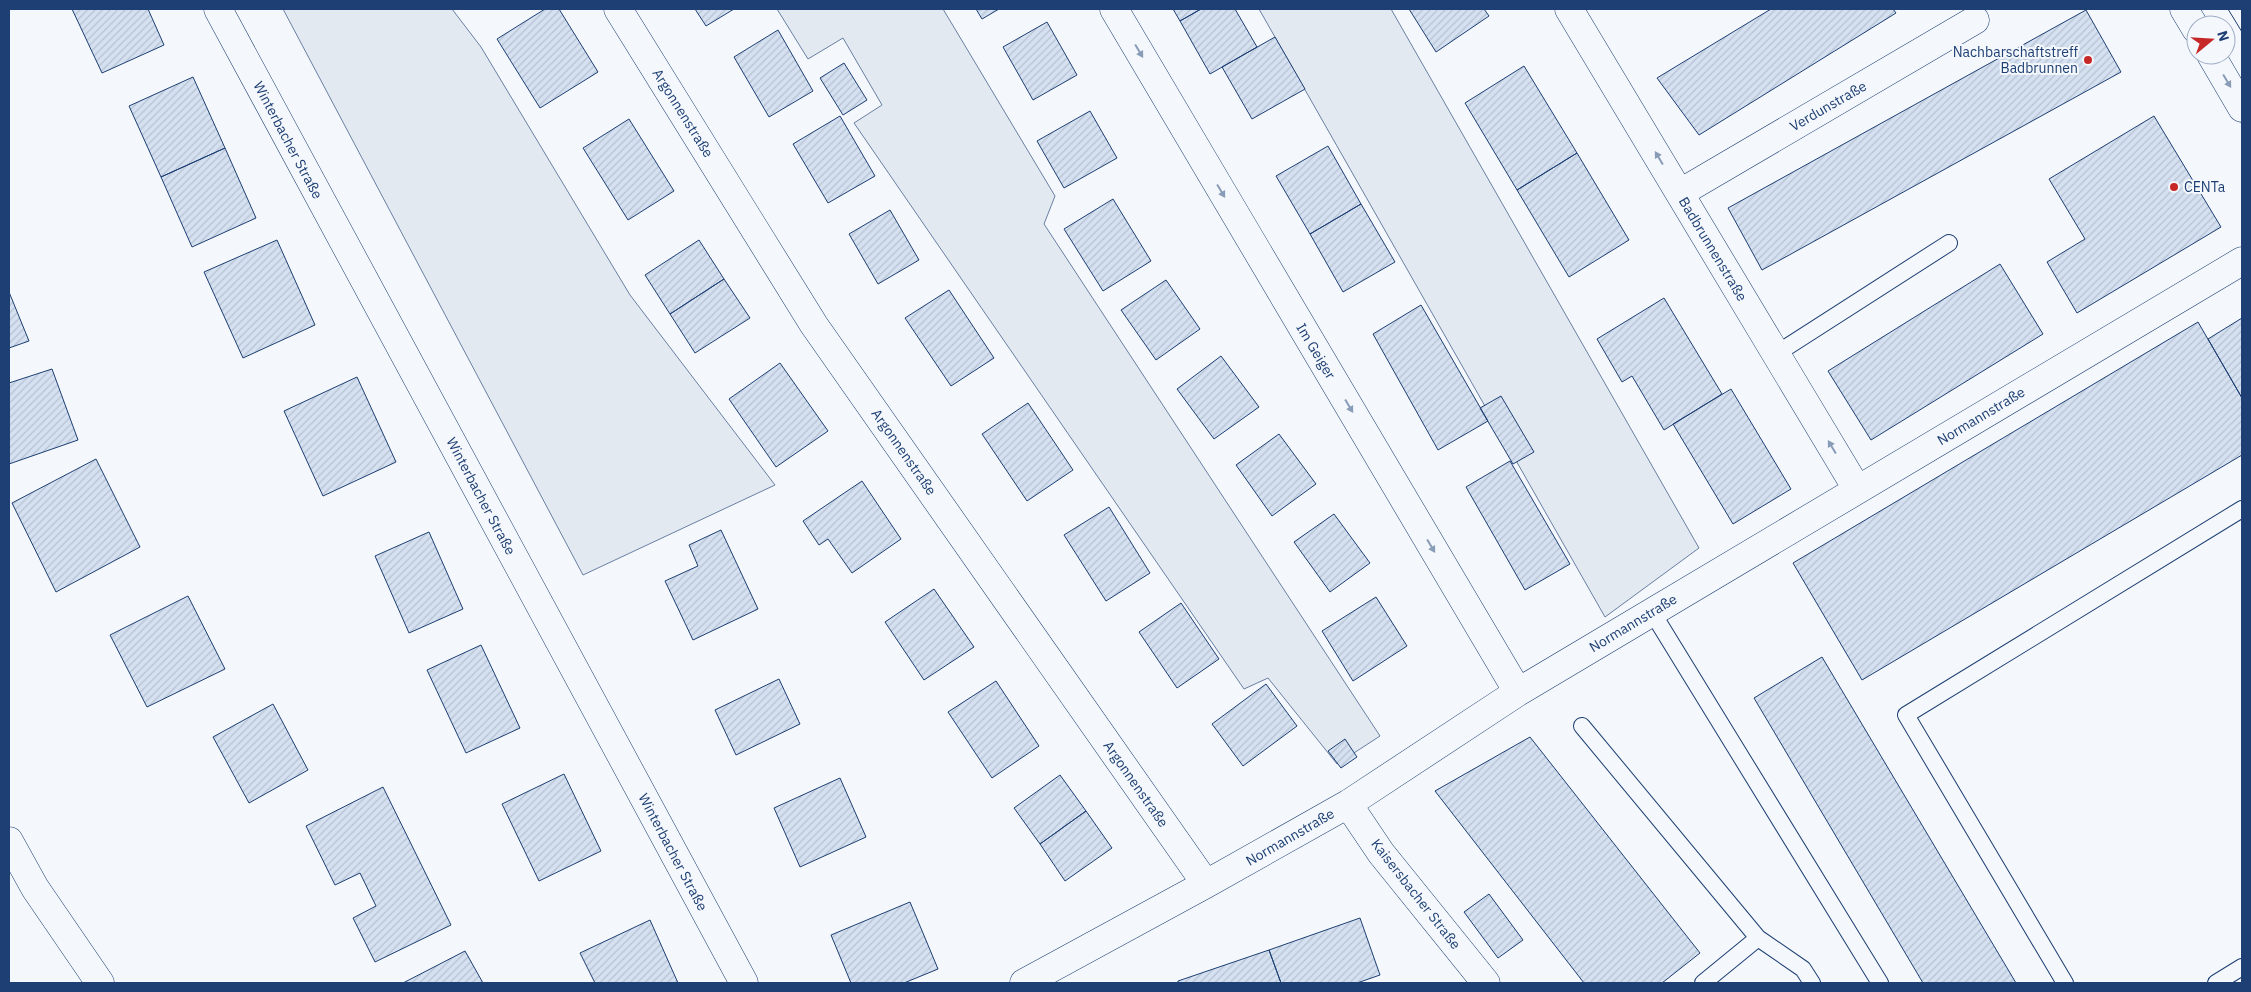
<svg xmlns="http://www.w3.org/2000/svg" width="2251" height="992" font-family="'IBM Plex Sans',sans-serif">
  <defs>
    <pattern id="building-hatch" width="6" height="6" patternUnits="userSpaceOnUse" patternTransform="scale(1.25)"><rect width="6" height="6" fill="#d5e0f0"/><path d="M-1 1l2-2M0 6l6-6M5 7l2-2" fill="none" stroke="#b6c1d1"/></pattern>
  </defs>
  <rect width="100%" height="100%" fill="#f4f7fb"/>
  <path fill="#e3e9f0" stroke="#687fa3" d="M 283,9 L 452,9 L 481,47 L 630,295 L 775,485 L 583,575 Z
    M 777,9 L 943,9 L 1055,196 L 1044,224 L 1380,736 L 1337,764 L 1268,678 L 1244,689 L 854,123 L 882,105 L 843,38 L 808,59 Z
    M 1259,9 L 1391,9 L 1699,548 L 1605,617 Z"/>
  <path fill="url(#building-hatch)" stroke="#1d3f73" d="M 72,9 L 148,9 L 164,45 L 102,73 Z
    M 545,9 L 559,9 L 598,72 L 540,108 L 497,39 Z
    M 695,9 L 734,9 L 706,26 Z
    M 976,9 L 999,9 L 982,19 Z
    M 1173,9 L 1201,9 L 1180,21 Z
    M 1201,9 L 1235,9 L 1257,47 L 1210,74 L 1180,21 Z
    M 1409,9 L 1484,9 L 1489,16 L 1436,52 Z
    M 1771,9 L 1893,9 L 1896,13 L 1699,135 L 1657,78 Z
    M 2086,10 L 2121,72 L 1762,270 L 1728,208 Z
    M 1047,22 L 1077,75 L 1033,100 L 1003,47 Z
    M 778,30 L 813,91 L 769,117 L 734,57 Z
    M 1275,37 L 1305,89 L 1252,119 L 1222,67 Z
    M 844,63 L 867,100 L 843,115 L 820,78 Z
    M 1524,66 L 1577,153 L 1517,190 L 1465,103 Z
    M 193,77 L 225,148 L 161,177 L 129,106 Z
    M 1090,111 L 1117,158 L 1064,188 L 1037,141 Z
    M 840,116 L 875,176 L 828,203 L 793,144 Z
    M 2154,116 L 2221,227 L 2077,313 L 2047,262 L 2085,239 L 2049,179 Z
    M 629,119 L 674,191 L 628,220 L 583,148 Z
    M 1328,146 L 1361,204 L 1310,234 L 1276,176 Z
    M 225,148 L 256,218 L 192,247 L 161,177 Z
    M 1577,153 L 1629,240 L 1569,277 L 1517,190 Z
    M 1113,199 L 1151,261 L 1103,291 L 1064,229 Z
    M 1361,204 L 1395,262 L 1343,292 L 1310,234 Z
    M 890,210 L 919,260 L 878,284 L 849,234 Z
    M 277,240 L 315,325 L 243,358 L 204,272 Z
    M 699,240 L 724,279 L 670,314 L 645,275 Z
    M 2000,264 L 2043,334 L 1871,440 L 1828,371 Z
    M 724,279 L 750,318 L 695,353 L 670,314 Z
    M 1166,280 L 1200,329 L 1156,360 L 1121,310 Z
    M 949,290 L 994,358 L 951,386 L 905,318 Z
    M 9,292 L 29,341 L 9,348 Z
    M 1664,298 L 1722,394 L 1664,430 L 1632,376 L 1622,382 L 1597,339 Z
    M 1421,305 L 1488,421 L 1438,450 L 1373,334 Z
    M 2242,318 L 2242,398 L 2208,339 Z
    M 2198,322 L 2242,398 L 2242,455 L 1862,680 L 1793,563 Z
    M 1221,356 L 1259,407 L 1214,439 L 1177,389 Z
    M 780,363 L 828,431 L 776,467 L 729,399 Z
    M 52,369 L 78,440 L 9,464 L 9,383 Z
    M 357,377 L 396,462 L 323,496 L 284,411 Z
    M 1731,389 L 1791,489 L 1733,524 L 1673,424 Z
    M 1501,396 L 1534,452 L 1513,464 L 1480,408 Z
    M 1028,403 L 1073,470 L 1027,501 L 982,434 Z
    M 1279,434 L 1316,484 L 1272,516 L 1236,465 Z
    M 96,459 L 140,547 L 56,592 L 12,503 Z
    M 1510,461 L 1570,564 L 1525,590 L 1466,487 Z
    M 862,481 L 901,539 L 852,573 L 828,539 L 819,545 L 803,521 Z
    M 1109,507 L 1150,573 L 1106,601 L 1064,535 Z
    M 1334,514 L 1370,563 L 1330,592 L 1294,542 Z
    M 721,530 L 758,609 L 693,640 L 665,581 L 698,566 L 689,545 Z
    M 429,532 L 463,609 L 409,633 L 375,556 Z
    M 934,589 L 974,647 L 924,680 L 885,622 Z
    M 188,596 L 225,669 L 147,707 L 110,635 Z
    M 1376,597 L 1407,646 L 1353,681 L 1322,631 Z
    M 1181,603 L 1219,659 L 1177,688 L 1139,632 Z
    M 481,645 L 520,728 L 466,753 L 427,670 Z
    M 1822,657 L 2016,983 L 1923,983 L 1754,698 Z
    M 779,679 L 800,724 L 736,755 L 715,710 Z
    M 996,681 L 1039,746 L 992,778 L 948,712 Z
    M 1266,684 L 1297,726 L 1243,766 L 1212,724 Z
    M 273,704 L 308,770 L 249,803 L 213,737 Z
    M 1530,737 L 1700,953 L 1662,983 L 1584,983 L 1435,791 Z
    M 1345,739 L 1357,757 L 1341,768 L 1328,751 Z
    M 564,774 L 601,851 L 539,881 L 502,804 Z
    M 1060,775 L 1086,811 L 1040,844 L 1014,808 Z
    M 840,778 L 866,837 L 800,867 L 774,808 Z
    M 383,787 L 451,925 L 375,962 L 353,918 L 376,906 L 360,873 L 335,885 L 306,826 Z
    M 1086,811 L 1112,848 L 1065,881 L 1040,844 Z
    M 1489,894 L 1523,940 L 1498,958 L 1464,912 Z
    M 910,902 L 938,969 L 904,983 L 851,983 L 831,935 Z
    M 1360,918 L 1380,975 L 1357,983 L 1281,983 L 1269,950 Z
    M 650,920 L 678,983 L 595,983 L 580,953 Z
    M 1269,950 L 1281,983 L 1178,983 L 1178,981 Z
    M 465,951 L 483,983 L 403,983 Z"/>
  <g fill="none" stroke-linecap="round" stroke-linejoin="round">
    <defs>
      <path id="service" d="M 1776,354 L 1949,243
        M 1652,612 L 1880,983
        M 1582,726 L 1758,938 L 1803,969 L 1812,983
        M 1703,983 L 1758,938
        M 2065,983 L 1906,715 L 2242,509
        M 2216,983 L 2242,967"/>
      <path id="minor" d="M 218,9 L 744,983
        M 618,9 L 814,325 L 1206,884
        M 1114,9 L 1518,692
        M 1569,9 L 1857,489
        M 1680,193 L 1975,20
        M 1348,804 L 1381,853 L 1486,983
        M 9,841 L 35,888 L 100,983
        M 1024,983 L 1206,884 L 1348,804 L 1518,692 L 2242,261"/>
      <path id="secondary" d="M 2184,9 L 2196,29
        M 2211,55 L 2242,108"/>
    </defs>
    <use href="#service" stroke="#1d3f73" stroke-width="18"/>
    <use href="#minor" stroke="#1d3f73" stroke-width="29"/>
    <use href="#secondary" stroke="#1d3f73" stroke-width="29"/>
    <use href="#service" stroke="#f4f7fb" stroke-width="16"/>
    <use href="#minor" stroke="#f4f7fb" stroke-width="28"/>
    <use href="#secondary" stroke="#f4f7fb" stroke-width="28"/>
    <path stroke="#1d3f73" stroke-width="1" d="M 2228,9 L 2242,32"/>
  </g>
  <defs><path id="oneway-solid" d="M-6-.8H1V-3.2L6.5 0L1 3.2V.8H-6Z" transform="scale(1.25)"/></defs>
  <g fill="#889bb7">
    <use href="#oneway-solid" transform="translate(1139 51) rotate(59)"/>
    <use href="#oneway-solid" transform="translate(2227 81) rotate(59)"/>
    <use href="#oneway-solid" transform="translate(1659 158) rotate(-121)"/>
    <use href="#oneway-solid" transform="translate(1221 191) rotate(59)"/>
    <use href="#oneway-solid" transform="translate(1349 406) rotate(59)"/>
    <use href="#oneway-solid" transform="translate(1832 447) rotate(-121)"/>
    <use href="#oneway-solid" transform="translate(1431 546) rotate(59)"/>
  </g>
  <g fill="#c62828" stroke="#f4f7fb" stroke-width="2">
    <circle cx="2088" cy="60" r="5"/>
    <circle cx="2174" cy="187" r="5"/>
  </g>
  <g text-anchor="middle" stroke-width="4" stroke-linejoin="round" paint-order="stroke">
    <g font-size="14" fill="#1d3f73" stroke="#f4f7fb" text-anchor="end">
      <text x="2078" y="57">Nachbarschaftstreff<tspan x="2078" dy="16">Badbrunnen</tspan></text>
      <text x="2184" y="192" text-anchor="start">CENTa</text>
    </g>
    <g font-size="14" fill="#1d3f73" stroke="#f4f7fb">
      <text transform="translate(1828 106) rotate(-30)" y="5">Verdunstraße</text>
      <text transform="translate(683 113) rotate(58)" y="5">Argonnenstraße</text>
      <text transform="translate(288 140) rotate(62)" y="5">Winterbacher Straße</text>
      <text transform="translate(1713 249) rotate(59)" y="5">Badbrunnenstraße</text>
      <text transform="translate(1316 351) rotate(59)" y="5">Im Geiger</text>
      <text transform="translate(1981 416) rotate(-31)" y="5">Normannstraße</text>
      <text transform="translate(904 452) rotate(55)" y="5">Argonnenstraße</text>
      <text transform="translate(481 496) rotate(62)" y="5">Winterbacher Straße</text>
      <text transform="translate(1633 623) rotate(-31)" y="5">Normannstraße</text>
      <text transform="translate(1136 784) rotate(55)" y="5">Argonnenstraße</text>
      <text transform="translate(1290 837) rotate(-30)" y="5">Normannstraße</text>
      <text transform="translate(673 852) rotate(62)" y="5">Winterbacher Straße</text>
      <text transform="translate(1416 894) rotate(52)" y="5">Kaisersbacher Straße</text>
    </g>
  </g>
  <rect width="2251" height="992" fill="none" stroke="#1d3f73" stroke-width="20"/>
  <g transform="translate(2211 40) rotate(72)"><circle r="24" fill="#f4f7fb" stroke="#9eadc5"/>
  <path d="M0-4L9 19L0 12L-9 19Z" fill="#c62828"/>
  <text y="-8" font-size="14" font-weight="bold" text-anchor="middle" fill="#1d3f73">N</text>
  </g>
</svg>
